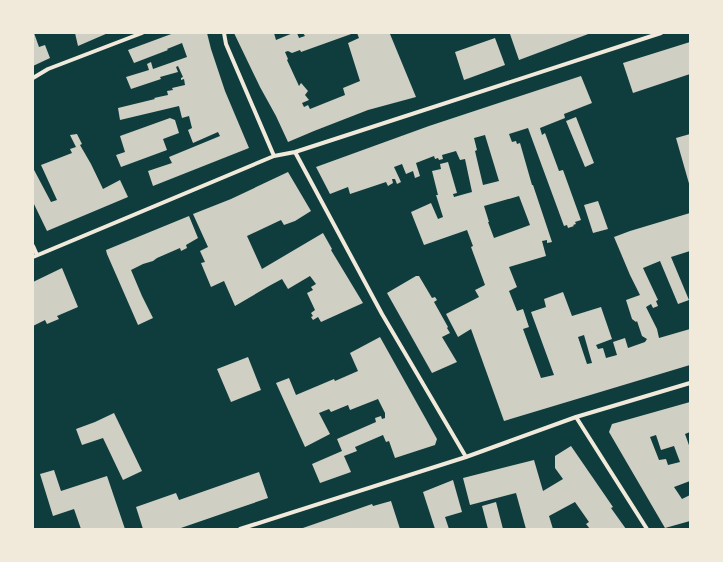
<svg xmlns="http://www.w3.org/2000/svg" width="723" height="562" font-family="'Varela Round',sans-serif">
  <rect width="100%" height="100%" fill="#0f3d3e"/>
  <path fill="#cfcfc3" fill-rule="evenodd" d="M 33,33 L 34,33 L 39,47 L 45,45 L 50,58 L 33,66 Z
    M 75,33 L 108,33 L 78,46 Z
    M 174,33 L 207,33 L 211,49 L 225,91 L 249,148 L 153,186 L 148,171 L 172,163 L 169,157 L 220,136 L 218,132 L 193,143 L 188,130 L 192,128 L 189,116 L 182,118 L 179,106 L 120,120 L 118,108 L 155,99 L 154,98 L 168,95 L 167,91 L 173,90 L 172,88 L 185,85 L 184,79 L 181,80 L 181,78 L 183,77 L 178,66 L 176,67 L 178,72 L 160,77 L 161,79 L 131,89 L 126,77 L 149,70 L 147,64 L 151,62 L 153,69 L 187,57 L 182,43 L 167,49 L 168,50 L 134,63 L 128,50 Z
    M 234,33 L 274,33 L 276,40 L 293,33 L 297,33 L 299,38 L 305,36 L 303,33 L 354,33 L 301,52 L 300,50 L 292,53 L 288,51 L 285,52 L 288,59 L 287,60 L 299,86 L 301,83 L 302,84 L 308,91 L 305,95 L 309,100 L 302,103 L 304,107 L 308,105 L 310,109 L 345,95 L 343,88 L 360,81 L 348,43 L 359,38 L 357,33 L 389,33 L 390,34 L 416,97 L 368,110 L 314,131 L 288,142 L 276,116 L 260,87 Z
    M 511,33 L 591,33 L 519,60 L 510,34 Z
    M 495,38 L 505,65 L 464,80 L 455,52 Z
    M 690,42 L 690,74 L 633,93 L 623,63 Z
    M 581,76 L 592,103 L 564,114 L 565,118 L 540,128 L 542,135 L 545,133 L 559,171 L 563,170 L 581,220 L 575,222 L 576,224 L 573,225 L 574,226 L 568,228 L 567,225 L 564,226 L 528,128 L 509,134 L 512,142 L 516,141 L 517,144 L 520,143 L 532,185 L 533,185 L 552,242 L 547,243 L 547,240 L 542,241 L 546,256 L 509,267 L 517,287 L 509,291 L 517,311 L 523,309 L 529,327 L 523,329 L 541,378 L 554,375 L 531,312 L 546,307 L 544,299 L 563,292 L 572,316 L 601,307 L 612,339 L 596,345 L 598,349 L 603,348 L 606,358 L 617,355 L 613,342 L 625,338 L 628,348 L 645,342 L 647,339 L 642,336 L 637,321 L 636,322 L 632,319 L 626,300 L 640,295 L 630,275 L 614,237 L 630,231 L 690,213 L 690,251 L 671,257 L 689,300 L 678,304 L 660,261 L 643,268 L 658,300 L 656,301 L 658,306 L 653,308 L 651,304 L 646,307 L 657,329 L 659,338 L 690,329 L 690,365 L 504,421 L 471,329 L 458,337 L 446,314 L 479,297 L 475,290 L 485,285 L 471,247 L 473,246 L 467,230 L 424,245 L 411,212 L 431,203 L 438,219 L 443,217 L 436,195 L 438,195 L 432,171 L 441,169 L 440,164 L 448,162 L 457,193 L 453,194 L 454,197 L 472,192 L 465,159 L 460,160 L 456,151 L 442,155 L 443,159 L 439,160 L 438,158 L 435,159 L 434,156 L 416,163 L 420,176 L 415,178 L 413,171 L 406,174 L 402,164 L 394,167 L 401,182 L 397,184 L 395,179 L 392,179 L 393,183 L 388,186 L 386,182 L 350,194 L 348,187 L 330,194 L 316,167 L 429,126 ZM 485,135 L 499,181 L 483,185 L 475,151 L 477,150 L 474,138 ZM 519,196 L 530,225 L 494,238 L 488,222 L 489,222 L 484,206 ZM 584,335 L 592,363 L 587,364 L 578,337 Z
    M 576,117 L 594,163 L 585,167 L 566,121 Z
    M 170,118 L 175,120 L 179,133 L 163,139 L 167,150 L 121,167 L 116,155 L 125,152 L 120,136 Z
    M 77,134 L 82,144 L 80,145 L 91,164 L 103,189 L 120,180 L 128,197 L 47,231 L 33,202 L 33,168 L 51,202 L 57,200 L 41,165 L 72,153 L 70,149 L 76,147 L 70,135 Z
    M 690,134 L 690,187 L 676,138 Z
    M 288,172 L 311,211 L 295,221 L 284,225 L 281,220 L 247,236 L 262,269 L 323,233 L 332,249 L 331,250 L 363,303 L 321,322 L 318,317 L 313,320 L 311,317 L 313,316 L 311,313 L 315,310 L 307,293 L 313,290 L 311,287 L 316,284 L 310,276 L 288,289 L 282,279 L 269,286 L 235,306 L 224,281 L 211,287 L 201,263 L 205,262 L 200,251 L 208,247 L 193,214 L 231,199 Z
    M 598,201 L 608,229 L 593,233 L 584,205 Z
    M 189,216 L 198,238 L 186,245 L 187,248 L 181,251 L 180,248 L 157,258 L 153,261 L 143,264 L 131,270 L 142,296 L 153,318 L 138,325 L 107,254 L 106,250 Z
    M 62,268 L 78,307 L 57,316 L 59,319 L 47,324 L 45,320 L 33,326 L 33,282 Z
    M 416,276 L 419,276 L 432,298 L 435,297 L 437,300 L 434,302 L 448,327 L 447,328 L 450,333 L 442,337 L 457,362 L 432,373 L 387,293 Z
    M 380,337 L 437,439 L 435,445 L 395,458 L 389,441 L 386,442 L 383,435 L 355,447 L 357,451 L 344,456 L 351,472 L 320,483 L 312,464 L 342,451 L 337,439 L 376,422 L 375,418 L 381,416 L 382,419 L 385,418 L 385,413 L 378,399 L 350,410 L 348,405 L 331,412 L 329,409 L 319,413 L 330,434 L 305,447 L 276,383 L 289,378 L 296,395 L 334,379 L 335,381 L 358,371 L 350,353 Z
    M 248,357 L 261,390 L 231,402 L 217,369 Z
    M 690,402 L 690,432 L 685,434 L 690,448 L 690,481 L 674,487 L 682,499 L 690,495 L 690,521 L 665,528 L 609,432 L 612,424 ZM 656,435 L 661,450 L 674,446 L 680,462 L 668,465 L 666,459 L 659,460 L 650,437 Z
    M 114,413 L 142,471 L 123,480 L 103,438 L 82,445 L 76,429 L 95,422 Z
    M 571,446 L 613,507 L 611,508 L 626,529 L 590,529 L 586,524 L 589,522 L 575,502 L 549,516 L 553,529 L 526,529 L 516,493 L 470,505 L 463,478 L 534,460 L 543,491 L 563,479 L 555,468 L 555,456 Z
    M 54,470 L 61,491 L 107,476 L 125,529 L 81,529 L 74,509 L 53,516 L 40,474 Z
    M 259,472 L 268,498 L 178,529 L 143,529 L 136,507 L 176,493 L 179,500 Z
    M 453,480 L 462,512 L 445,517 L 449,529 L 435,529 L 423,492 Z
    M 391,501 L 400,529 L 300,529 L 372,504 L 373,506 Z
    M 496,502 L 503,529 L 488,529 L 482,506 Z"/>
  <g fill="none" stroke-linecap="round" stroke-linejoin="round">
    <path stroke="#f1e9da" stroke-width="4" d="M 224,33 L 226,44 L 274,156
      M 33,78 L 48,69 L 142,33
      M 295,152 L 382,314 L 466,457
      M 33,246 L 37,255
      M 33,257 L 274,156 L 295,152 L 661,33
      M 576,417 L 647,529
      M 240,529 L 466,457 L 576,417 L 690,383"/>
  </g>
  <rect width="723" height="562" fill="none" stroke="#f1e9da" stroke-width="68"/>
</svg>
